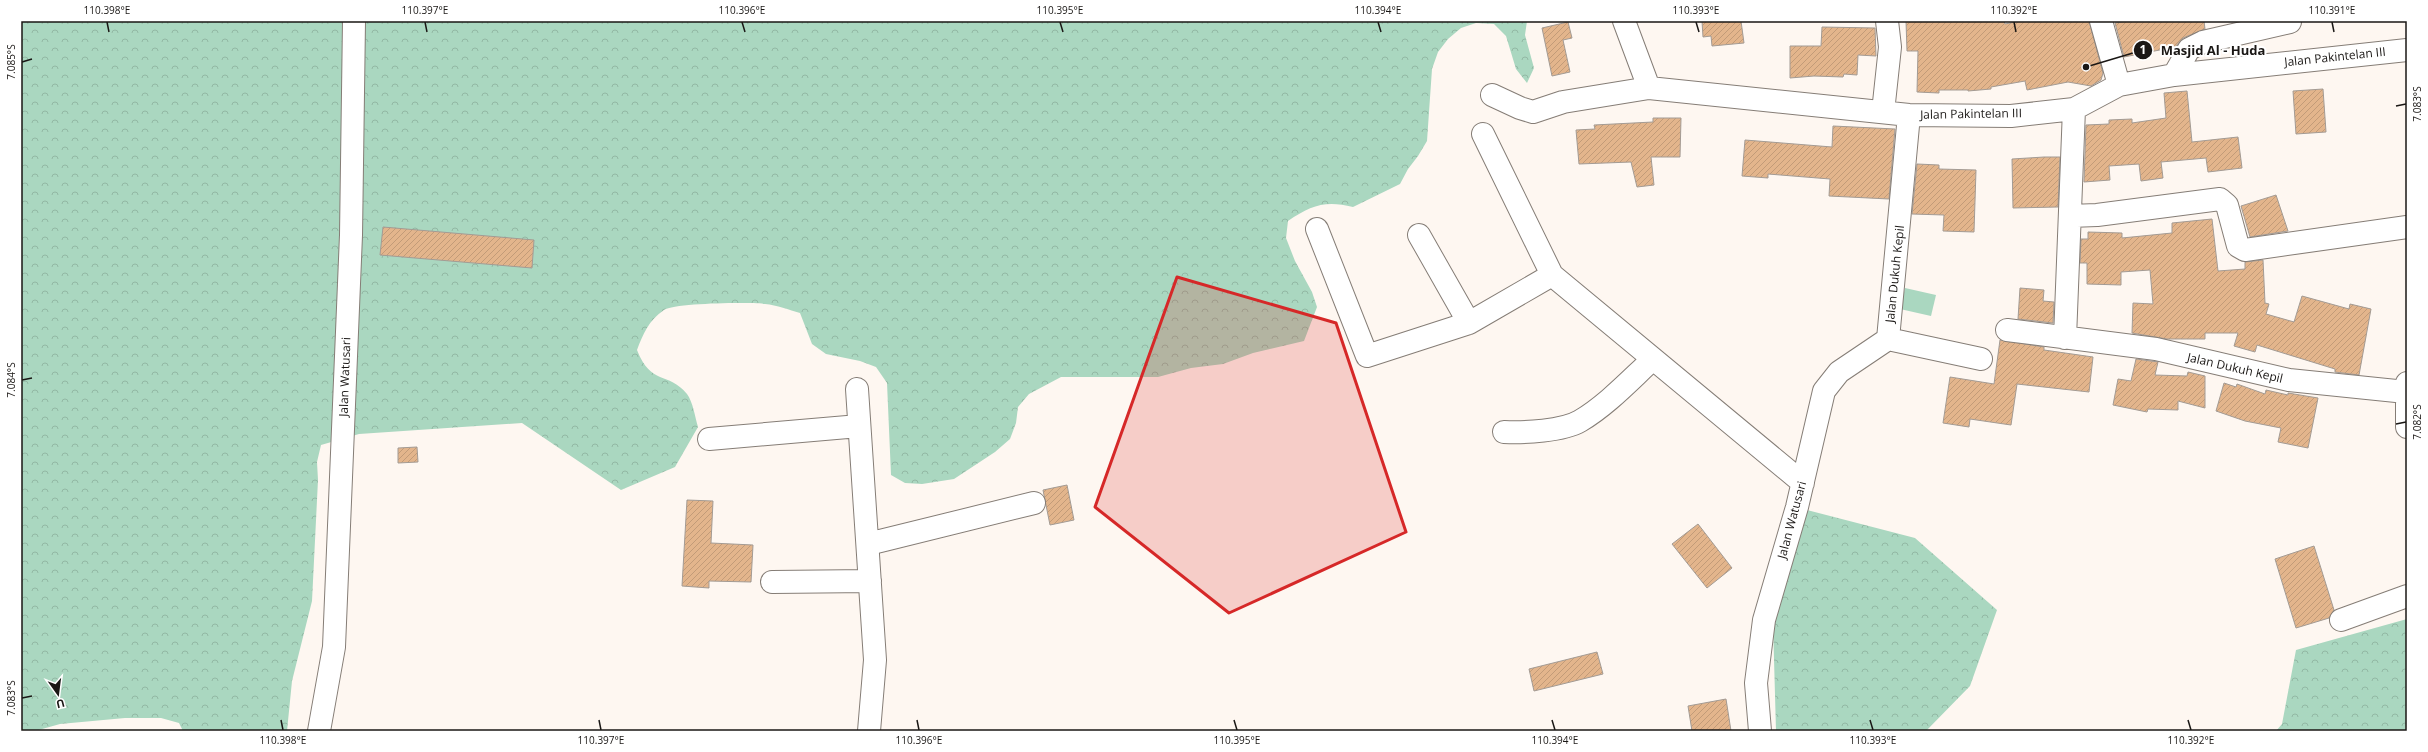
<svg xmlns="http://www.w3.org/2000/svg" width="2428" height="752" font-family="'Open Sans',sans-serif">
  <defs>
    <pattern id="forest-crowns" width="20" height="18" patternUnits="userSpaceOnUse"><rect width="20" height="18" fill="#aad7c0"/><path d="M2 6a3 3 0 1 1 6 0M12 15a3 3 0 1 1 6 0" fill="none" stroke="#92b8a4"/></pattern>
    <pattern id="building-hatch" width="6" height="6" patternUnits="userSpaceOnUse"><rect width="6" height="6" fill="#e3b58c"/><path d="M-1 1l2-2M0 6l6-6M5 7l2-2" fill="none" stroke="#c29b78"/></pattern>
  </defs>
  <rect width="100%" height="100%" fill="#fef7f1"/>
  <path fill="#aad7c0" d="M 1905,288 L 1936,295 L 1931,316 L 1900,309 Z"/>
  <path fill="url(#forest-crowns)" d="M 21,21 L 1527,21 L 1525,35 L 1534,68 L 1527,83 L 1516,69 L 1506,36 L 1494,24 L 1476,23 L 1461,28 L 1448,39 L 1438,52 L 1432,69 L 1427,141 L 1418,156 L 1408,169 L 1400,184 L 1353,207 C 1326,200 1311,205 1288,221 L 1286,238 L 1295,261 L 1312,292 L 1317,307 L 1304,341 L 1253,353 L 1223,364 L 1191,368 L 1158,377 L 1061,377 L 1029,394 L 1018,407 L 1016,423 L 1010,439 L 995,452 L 954,479 L 922,484 L 905,483 L 891,475 L 887,383 L 876,367 L 860,361 L 826,354 L 812,344 L 800,313 C 789,310 777,305 765,304 C 749,302 675,303 664,310 C 649,320 643,334 637,350 C 651,386 668,371 687,394 C 693,402 695,417 698,427 L 675,467 L 621,490 L 522,423 L 359,434 L 321,445 L 317,462 L 318,480 L 312,601 L 292,681 L 287,731 L 183,731 L 179,723 L 161,718 L 125,718 L 60,724 L 35,731 L 21,731 Z
    M 1807,510 L 1915,538 L 1997,610 L 1970,686 L 1926,731 L 1776,731 L 1773,623 Z
    M 2407,619 L 2407,731 L 2276,731 L 2282,724 L 2296,650 Z"/>
  <path fill="url(#building-hatch)" stroke="#a39b94" d="M 1702,21 L 1741,21 L 1744,43 L 1712,46 L 1711,36 L 1703,37 Z
    M 1906,21 L 2004,21 L 2005,24 L 2020,21 L 2089,21 L 2103,73 L 2101,80 L 2091,86 L 2068,82 L 2027,90 L 2025,81 L 1991,87 L 1991,89 L 1968,91 L 1968,90 L 1939,90 L 1939,93 L 1917,92 L 1918,51 L 1907,51 Z
    M 2128,21 L 2204,21 L 2205,29 L 2183,38 L 2175,47 L 2124,57 L 2115,23 Z
    M 1568,22 L 1572,38 L 1563,40 L 1570,72 L 1552,76 L 1542,28 Z
    M 1822,27 L 1875,28 L 1876,56 L 1858,55 L 1857,75 L 1844,74 L 1843,77 L 1814,76 L 1790,78 L 1790,46 L 1821,46 Z
    M 2323,89 L 2326,132 L 2296,134 L 2293,91 Z
    M 2187,91 L 2192,142 L 2238,137 L 2242,168 L 2208,172 L 2206,158 L 2161,162 L 2163,178 L 2141,181 L 2139,164 L 2109,166 L 2110,180 L 2084,182 L 2086,125 L 2109,124 L 2109,120 L 2132,119 L 2132,123 L 2166,118 L 2164,93 Z
    M 1653,118 L 1681,118 L 1680,157 L 1651,157 L 1654,185 L 1637,187 L 1631,162 L 1579,164 L 1576,130 L 1595,129 L 1594,125 L 1653,122 Z
    M 1833,126 L 1895,129 L 1889,199 L 1829,196 L 1830,179 L 1768,174 L 1768,178 L 1742,176 L 1745,140 L 1832,147 Z
    M 2044,157 L 2060,157 L 2058,207 L 2013,208 L 2012,159 Z
    M 1917,164 L 1939,165 L 1939,169 L 1976,170 L 1974,232 L 1943,231 L 1944,215 L 1912,214 Z
    M 2276,195 L 2288,231 L 2250,237 L 2241,206 Z
    M 2212,219 L 2218,271 L 2245,269 L 2245,262 L 2263,260 L 2265,303 L 2269,304 L 2266,314 L 2294,322 L 2302,296 L 2349,309 L 2350,304 L 2371,309 L 2359,375 L 2335,372 L 2335,369 L 2257,345 L 2255,352 L 2234,346 L 2238,333 L 2205,333 L 2205,339 L 2167,339 L 2132,333 L 2133,303 L 2153,304 L 2150,270 L 2121,272 L 2121,285 L 2087,284 L 2087,263 L 2080,263 L 2081,239 L 2088,239 L 2088,232 L 2122,233 L 2122,238 L 2172,233 L 2172,223 Z
    M 383,227 L 534,240 L 532,268 L 380,255 Z
    M 2020,288 L 2044,290 L 2043,301 L 2054,302 L 2053,323 L 2018,319 Z
    M 2000,340 L 2044,347 L 2044,350 L 2093,357 L 2089,392 L 2017,384 L 2011,425 L 1970,419 L 1969,427 L 1943,423 L 1950,377 L 1994,384 Z
    M 2136,359 L 2158,362 L 2155,375 L 2187,376 L 2188,372 L 2205,376 L 2205,408 L 2178,401 L 2178,410 L 2148,409 L 2147,412 L 2113,405 L 2118,379 L 2131,381 Z
    M 2224,383 L 2236,387 L 2237,384 L 2265,394 L 2266,390 L 2288,395 L 2288,393 L 2318,398 L 2308,448 L 2278,442 L 2281,428 L 2245,421 L 2216,411 Z
    M 417,447 L 418,462 L 398,463 L 398,448 Z
    M 1067,485 L 1074,520 L 1050,525 L 1043,490 Z
    M 687,500 L 713,501 L 711,543 L 753,545 L 751,582 L 709,581 L 709,588 L 682,586 Z
    M 1698,524 L 1732,568 L 1707,588 L 1672,544 Z
    M 2314,546 L 2334,610 L 2329,618 L 2296,628 L 2275,559 Z
    M 1597,652 L 1603,674 L 1534,691 L 1529,669 Z
    M 1726,699 L 1731,731 L 1692,731 L 1688,706 Z"/>
  <g fill="none" stroke-linecap="round" stroke-linejoin="round">
    <defs>
      <path id="minor" d="M 1624,21 L 1649,88
        M 2101,21 L 2119,85
        M 2174,75 L 2189,49 L 2203,42 L 2290,22
        M 1492,95 L 1520,108 L 1533,112 L 1563,102 L 1649,88 L 1909,115 L 2011,116 L 2074,109 L 2119,85 L 2174,75 L 2407,50
        M 1883,112 L 1890,47 L 1887,21
        M 1909,115 L 1888,339 L 1981,359
        M 1483,134 L 1552,275 L 1803,483
        M 2070,216 L 2097,215 L 2220,199 L 2227,205 L 2238,246 L 2245,250 L 2407,227
        M 1317,229 L 1367,356 L 1469,323 L 1552,275
        M 1419,235 L 1469,323
        M 2007,330 L 2156,349 L 2289,380 L 2406,392
        M 2065,338 L 2074,109
        M 2407,383 L 2407,427
        M 857,389 L 875,660 L 869,731
        M 1504,432 C 1524,433 1563,431 1580,421 C 1607,405 1630,380 1653,359
        M 709,439 L 859,426
        M 868,544 L 1034,503
        M 772,582 L 870,581
        M 2341,620 L 2407,596
        M 319,731 L 334,647 L 351,235 L 354,21
        M 1760,731 L 1756,683 L 1764,620 L 1797,507 L 1824,391 L 1839,372 L 1888,339"/>
    </defs>
    <use href="#minor" stroke="#857d76" stroke-width="24"/>
    <use href="#minor" stroke="#fff" stroke-width="22"/>
  </g>
  <path fill="#d62828" fill-opacity="0.2" stroke="#d62828" stroke-width="3" stroke-linejoin="round" d="M 1177,277 L 1336,323 L 1406,532 L 1229,613 L 1095,507 Z"/>
  <path fill="none" stroke="#1a1715" stroke-width="1.5" d="M 107,22 L 109,32M 425,22 L 427,32M 742,22 L 745,32M 1060,22 L 1063,32M 1378,22 L 1381,32M 1696,22 L 1699,32M 2014,22 L 2016,32M 2332,22 L 2334,32M 22,62 L 32,59M 2396,106 L 2406,104M 22,380 L 32,378M 2396,424 L 2406,422M 22,698 L 32,696M 281,720 L 283,730M 599,720 L 601,730M 917,720 L 919,730M 1234,720 L 1237,730M 1552,720 L 1555,730M 1870,720 L 1873,730M 2188,720 L 2191,730"/>
  <g text-anchor="middle" stroke-width="4" stroke-linejoin="round" paint-order="stroke">
    <g font-size="12" fill="#1a1715" stroke="#fff">
      <text transform="translate(2335 57) rotate(-6)" y="4">Jalan Pakintelan III</text>
      <text transform="translate(1971 114) rotate(-1)" y="4">Jalan Pakintelan III</text>
      <text transform="translate(1895 274) rotate(-84)" y="4">Jalan Dukuh Kepil</text>
      <text transform="translate(2235 368) rotate(13)" y="4">Jalan Dukuh Kepil</text>
      <text transform="translate(345 377) rotate(-88)" y="4">Jalan Watusari</text>
      <text transform="translate(1792 520) rotate(-75)" y="4">Jalan Watusari</text>
    </g>
  </g>
  <path fill="none" stroke="#1a1715" stroke-width="1.5" d="M2086 67L2143 50"/>
  <g fill="#1a1715" stroke="#fff" stroke-width="1.5">
    <circle cx="2086" cy="67" r="4"/>
    <circle cx="2143" cy="50" r="10"/>
  </g>
  <g font-size="12" text-anchor="middle" font-weight="bold" fill="#fff">
    <text x="2143" y="54">1</text>
  </g>
  <g font-size="13" text-anchor="middle" font-weight="bold" fill="#1a1715" stroke="#fff" stroke-width="4" stroke-linejoin="round" paint-order="stroke">
    <text x="2213" y="55">Masjid Al - Huda</text>
  </g>
  <rect width="2428" height="752" fill="none" stroke="#ffffff" stroke-width="44"/>
  <g transform="translate(58 694) rotate(166)" stroke="#ffffff" stroke-width="3" paint-order="stroke">
  <path d="M0-3L7 15L0 10L-7 15Z" fill="#1a1715"/>
  <text y="-6" font-size="11" font-weight="bold" text-anchor="middle" fill="#1a1715">U</text>
  </g>
  <rect x="22" y="22" width="2384" height="708" fill="none" stroke="#1a1715" stroke-width="1.5"/>
  <g font-size="10" text-anchor="middle" fill="#1a1715">
    <text x="107" y="14">110.398°E</text>
    <text x="425" y="14">110.397°E</text>
    <text x="742" y="14">110.396°E</text>
    <text x="1060" y="14">110.395°E</text>
    <text x="1378" y="14">110.394°E</text>
    <text x="1696" y="14">110.393°E</text>
    <text x="2014" y="14">110.392°E</text>
    <text x="2332" y="14">110.391°E</text>
    <text transform="translate(11 62) rotate(-90)" y="4">7.085°S</text>
    <text transform="translate(2417 104) rotate(-90)" y="4">7.083°S</text>
    <text transform="translate(11 380) rotate(-90)" y="4">7.084°S</text>
    <text transform="translate(2417 422) rotate(-90)" y="4">7.082°S</text>
    <text transform="translate(11 698) rotate(-90)" y="4">7.083°S</text>
    <text x="283" y="744">110.398°E</text>
    <text x="601" y="744">110.397°E</text>
    <text x="919" y="744">110.396°E</text>
    <text x="1237" y="744">110.395°E</text>
    <text x="1555" y="744">110.394°E</text>
    <text x="1873" y="744">110.393°E</text>
    <text x="2191" y="744">110.392°E</text>
  </g>
</svg>
